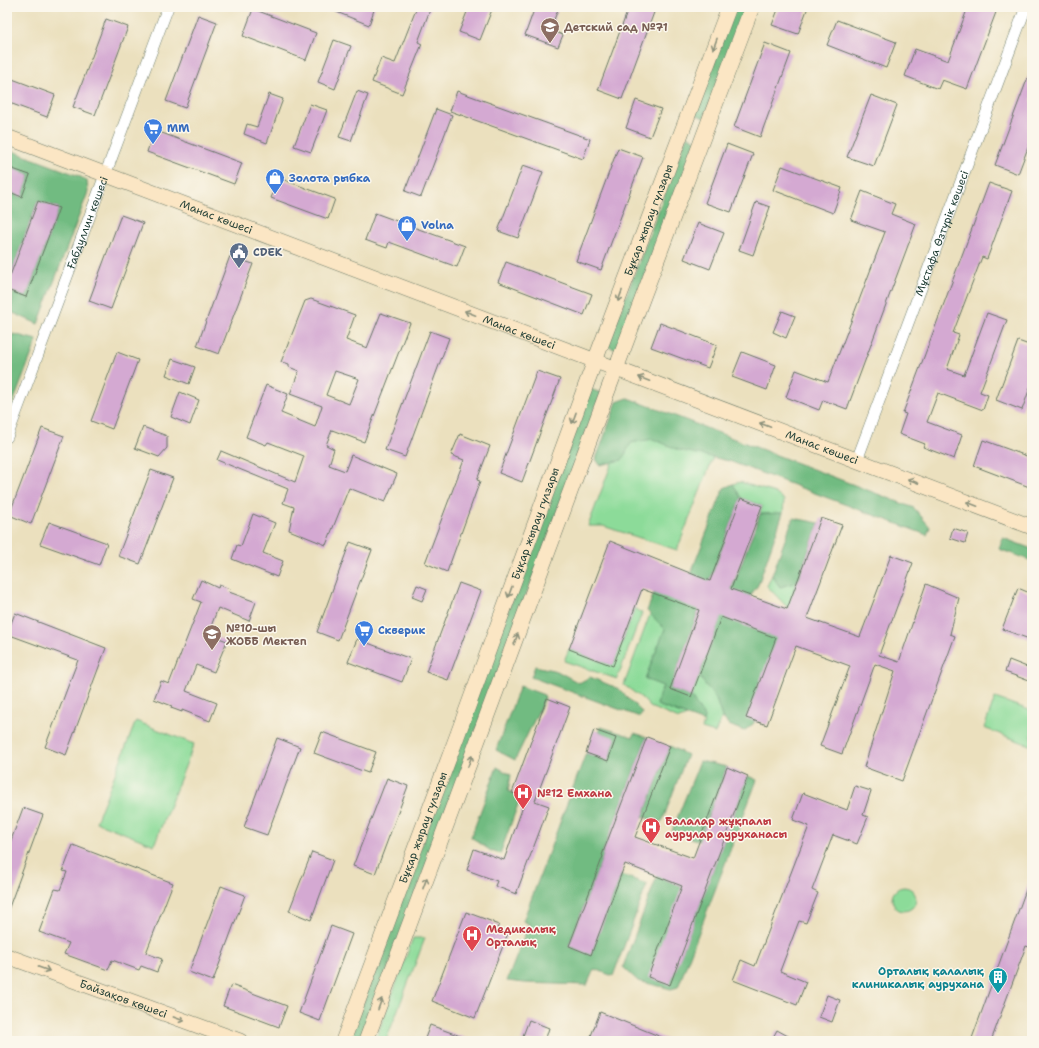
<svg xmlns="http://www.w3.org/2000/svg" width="1039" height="1048" font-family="'Shantell Sans',sans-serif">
  <rect width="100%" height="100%" fill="#fbf7ec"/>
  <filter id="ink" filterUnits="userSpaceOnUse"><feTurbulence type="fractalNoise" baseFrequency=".025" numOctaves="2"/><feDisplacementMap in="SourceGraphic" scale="8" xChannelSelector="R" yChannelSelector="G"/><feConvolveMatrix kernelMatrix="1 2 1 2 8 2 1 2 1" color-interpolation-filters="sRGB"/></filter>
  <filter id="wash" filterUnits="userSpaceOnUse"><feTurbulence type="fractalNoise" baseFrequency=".012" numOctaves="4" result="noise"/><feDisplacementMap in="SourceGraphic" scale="16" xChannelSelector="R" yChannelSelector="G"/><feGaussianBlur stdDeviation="0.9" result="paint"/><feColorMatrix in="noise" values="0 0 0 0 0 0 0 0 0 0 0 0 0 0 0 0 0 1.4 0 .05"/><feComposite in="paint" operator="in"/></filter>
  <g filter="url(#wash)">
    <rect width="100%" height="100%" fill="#ebe0be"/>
    <path fill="#8cdb99" stroke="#568c66" d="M 633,407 L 720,440 L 677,550 L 603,526 L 588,526 Z
      M 740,482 L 775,493 L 784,500 L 783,513 L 760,514 L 762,506 L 741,498 L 733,484 Z
      M 772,575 L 780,587 L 797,582 L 788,608 L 767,586 Z
      M 635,608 L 642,613 L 617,679 L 564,661 L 569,649 L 613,666 Z
      M 650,614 L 665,629 L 645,679 L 663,686 L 659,695 L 657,705 L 687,716 L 679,719 L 650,707 L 643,699 L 624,685 Z
      M 699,676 L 716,699 L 722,717 L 715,733 L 702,729 L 705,718 L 691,697 Z
      M 995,698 L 1032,711 L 1032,746 L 984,728 Z
      M 136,721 L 194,744 L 154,845 L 96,822 Z
      M892 899a12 12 0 1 1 24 0a12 12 0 1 1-24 0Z
      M 413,938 L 425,938 L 386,1041 L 375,1041 Z"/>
    <path fill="#71bb81" stroke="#487c5a" d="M 735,7 L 746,7 L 704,118 L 695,114 Z
      M 687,136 L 696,140 L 617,350 L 607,346 Z
      M 7,149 L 79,176 L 87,181 L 88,192 L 38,324 L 11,312 L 13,292 L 26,297 L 59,208 L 38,201 L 7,284 L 7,191 L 22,197 L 30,175 L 7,167 Z
      M 13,334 L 37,340 L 7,419 L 7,350 Z
      M 590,389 L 601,393 L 361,1041 L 349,1041 Z
      M 628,398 L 914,508 L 930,527 L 927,535 L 729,461 L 679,450 L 653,439 L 631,443 L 622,460 L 600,465 L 596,459 L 617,402 Z
      M 733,484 L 741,498 L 706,591 L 691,573 L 724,488 Z
      M 783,513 L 758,585 L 750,596 L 728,599 L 760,514 Z
      M 793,518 L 819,523 L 797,582 L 780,587 L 772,575 Z
      M 1003,538 L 1032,549 L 1032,561 L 999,549 Z
      M 654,593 L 703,599 L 670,689 L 691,697 L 705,718 L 704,722 L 657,705 L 663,686 L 645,679 L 665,629 L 647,611 Z
      M 724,607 L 780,628 L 755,721 L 753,724 L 744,731 L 729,725 L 722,717 L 716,699 L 699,676 Z
      M 535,666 L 557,671 L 579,683 L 590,677 L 619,689 L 642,712 L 640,717 L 531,677 Z
      M 520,686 L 544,695 L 545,698 L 515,760 L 496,750 Z
      M 601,727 L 633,737 L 634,733 L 647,737 L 602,855 L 603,856 L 569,946 L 591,954 L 621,875 L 647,884 L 613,976 L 594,969 L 587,985 L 525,983 L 507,981 L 529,924 L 523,921 L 586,753 L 608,761 L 616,739 L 599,732 Z
      M 670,746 L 687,755 L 662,822 L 643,817 Z
      M 700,761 L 727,767 L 699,841 L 672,831 Z
      M 497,767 L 511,775 L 508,791 L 521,796 L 500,854 L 491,851 L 471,837 Z
      M 748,776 L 757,780 L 678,987 L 671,989 L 638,981 L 623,967 L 657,876 L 682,886 L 670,984 Z"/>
    <g id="blocks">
      <path fill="#d4a9d2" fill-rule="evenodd" d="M 324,7 L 375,7 L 369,25 Z
        M 417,7 L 431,7 L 418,42 L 422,44 L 402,94 L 372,82 L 381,58 L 395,63 Z
        M 469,7 L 493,7 L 480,40 L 459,32 Z
        M 535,7 L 559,7 L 550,30 L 563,35 L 558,47 L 525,35 Z
        M 629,7 L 656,7 L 622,99 L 598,90 Z
        M 779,7 L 808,7 L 798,34 L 772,25 Z
        M 968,7 L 998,7 L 967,89 L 942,80 L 938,89 L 905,76 L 915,49 L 948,61 Z
        M 253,9 L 316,33 L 306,60 L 243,36 Z
        M 198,15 L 217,22 L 185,108 L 166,101 Z
        M 106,19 L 128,27 L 95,115 L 73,107 Z
        M 837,20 L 896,42 L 886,68 L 827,45 Z
        M 334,40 L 351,46 L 335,89 L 318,82 Z
        M 765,43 L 791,53 L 760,137 L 734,127 Z
        M 1031,69 L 1032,137 L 1018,174 L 995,165 Z
        M 7,77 L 55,95 L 47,117 L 7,102 Z
        M 357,91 L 368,95 L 351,141 L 339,137 Z
        M 457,91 L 590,139 L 583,159 L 450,111 Z
        M 269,94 L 283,99 L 267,143 L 244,134 L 247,124 L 257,127 Z
        M 871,95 L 897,105 L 874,166 L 847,157 Z
        M 636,100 L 661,109 L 650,137 L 626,128 Z
        M 310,104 L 327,110 L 311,152 L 294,146 Z
        M 436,109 L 452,115 L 421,197 L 405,191 Z
        M 154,130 L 242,163 L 234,184 L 147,152 Z
        M 727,144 L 753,154 L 731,212 L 705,203 Z
        M 618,148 L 643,157 L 601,270 L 576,261 Z
        M 523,165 L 543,172 L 518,238 L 498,231 Z
        M 782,166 L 842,188 L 833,213 L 773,190 Z
        M 7,167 L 30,175 L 22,197 L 7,191 Z
        M 279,178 L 335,199 L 328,219 L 271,198 Z
        M 989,183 L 1012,191 L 987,259 L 982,257 L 953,333 L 959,335 L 947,369 L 964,375 L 987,313 L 1007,320 L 980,392 L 988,395 L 983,410 L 938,393 L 927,422 L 962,435 L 954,459 L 923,447 L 925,444 L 899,434 L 906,414 L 903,413 Z
        M 862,191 L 895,204 L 891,214 L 916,224 L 847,409 L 823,400 L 819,410 L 786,397 L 796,370 L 828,382 L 885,232 L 851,220 Z
        M 38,201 L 59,208 L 26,297 L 7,290 L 7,284 Z
        M 756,202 L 770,207 L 753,255 L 739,250 Z
        M 375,213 L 465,246 L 457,267 L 389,242 L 387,248 L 365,240 Z
        M 121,215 L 143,223 L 111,309 L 89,301 Z
        M 698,223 L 724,233 L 710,269 L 684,259 Z
        M 230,256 L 253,264 L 219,354 L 197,346 Z
        M 506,262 L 592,294 L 584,315 L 498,282 Z
        M 311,299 L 355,315 L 346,340 L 367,348 L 381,313 L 410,323 L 364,442 L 332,430 L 326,445 L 334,449 L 329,465 L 345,471 L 351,455 L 397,474 L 385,502 L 349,488 L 326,545 L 289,530 L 294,507 L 283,503 L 288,489 L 217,460 L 221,451 L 295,482 L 304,456 L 268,442 L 266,445 L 246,437 L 266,385 L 288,394 L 281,413 L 315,427 L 322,406 L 290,394 L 299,371 L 289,367 L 289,364 L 281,362 L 305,301 ZM 335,371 L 359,379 L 349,404 L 326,395 Z
        M 782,311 L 795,316 L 786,338 L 773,332 Z
        M 660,323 L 717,345 L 708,368 L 651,347 Z
        M 430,331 L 449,338 L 405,457 L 385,450 Z
        M 1018,341 L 1032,346 L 1032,382 L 1022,410 L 996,400 Z
        M 117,352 L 138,360 L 112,429 L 91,421 Z
        M 742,352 L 776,365 L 767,390 L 732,377 Z
        M 172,359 L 195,367 L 189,384 L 166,375 Z
        M 537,371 L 560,379 L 522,482 L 499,473 Z
        M 180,392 L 199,400 L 190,425 L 171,417 Z
        M 143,427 L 167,436 L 167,448 L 159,457 L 135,448 Z
        M 42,428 L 64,436 L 31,524 L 9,515 Z
        M 460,434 L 490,446 L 477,480 L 480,481 L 447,572 L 425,563 L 464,460 L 451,455 Z
        M 983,440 L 1032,458 L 1032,488 L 974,466 Z
        M 151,470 L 173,478 L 140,564 L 118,556 Z
        M 741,498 L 762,506 L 731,589 L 787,609 L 821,518 L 842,525 L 807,618 L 860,637 L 891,555 L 913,563 L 879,655 L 899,662 L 926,584 L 959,598 L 950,634 L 955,636 L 902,781 L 864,767 L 895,671 L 875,664 L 842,754 L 820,746 L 850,666 L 796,646 L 767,725 L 746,718 L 776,638 L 721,617 L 691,697 L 670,689 L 699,610 L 642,589 L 613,666 L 569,649 L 610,541 L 710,581 Z
        M 253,514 L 275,523 L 263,553 L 283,561 L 277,577 L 232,559 L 237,545 L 241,546 Z
        M 49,522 L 107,543 L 99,565 L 40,544 Z
        M 953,528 L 968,533 L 965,543 L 950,538 Z
        M 350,542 L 372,550 L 338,640 L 317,632 Z
        M 201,580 L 218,588 L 219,585 L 230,589 L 229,592 L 256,602 L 249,621 L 218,608 L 208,634 L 227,641 L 214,672 L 196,665 L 186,691 L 217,703 L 210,721 L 182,710 L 182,712 L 171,708 L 172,706 L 154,699 L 161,681 L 169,684 L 201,602 L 193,599 Z
        M 459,583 L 481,591 L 448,680 L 426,672 Z
        M 417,585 L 427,589 L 422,601 L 412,597 Z
        M 1018,588 L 1032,594 L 1032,640 L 1002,629 Z
        M 15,613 L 106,648 L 66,755 L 45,747 L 78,660 L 7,634 Z
        M 357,639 L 411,659 L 402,682 L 348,662 Z
        M 1009,660 L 1032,669 L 1032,682 L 1005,672 Z
        M 547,698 L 570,707 L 535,801 L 549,806 L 516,894 L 495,886 L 497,881 L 467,870 L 474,849 L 504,860 L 526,798 L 512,793 Z
        M 594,730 L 616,738 L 608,761 L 586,753 Z
        M 322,732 L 376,752 L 368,773 L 314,753 Z
        M 647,737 L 670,746 L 635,837 L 693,858 L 727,767 L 748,776 L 670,985 L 648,977 L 682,886 L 625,864 L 591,955 L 569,946 L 603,856 L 602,855 Z
        M 277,738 L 300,747 L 267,835 L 244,827 Z
        M 387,778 L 408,786 L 375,874 L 353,866 Z
        M 855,786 L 871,791 L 863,815 L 868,817 L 857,844 L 833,835 L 812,890 L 818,893 L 806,923 L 799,921 L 780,971 L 806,982 L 797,1005 L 733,980 L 741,960 L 755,966 L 809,826 L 793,820 L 803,793 L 847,810 Z
        M 23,808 L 43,815 L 8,910 L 7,851 Z
        M 73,845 L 173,883 L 146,953 L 162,959 L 157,972 L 141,966 L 139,970 L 112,960 L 108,970 L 64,954 L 69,943 L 39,932 L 55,889 L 60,890 L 67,872 L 63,871 Z
        M 312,852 L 333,860 L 311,920 L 289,911 Z
        M 1031,876 L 1032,876 L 1032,948 L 1026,946 L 991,1041 L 971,1041 Z
        M 221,886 L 245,895 L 213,981 L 189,972 Z
        M 466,912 L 493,922 L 493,923 L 499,925 L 497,928 L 508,933 L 475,1018 L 432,1001 Z
        M 331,926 L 352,934 L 320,1021 L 299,1013 Z
        M 231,985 L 287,1006 L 279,1027 L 223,1006 Z
        M 827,995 L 840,1000 L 832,1022 L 819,1017 Z
        M 600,1012 L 671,1041 L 589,1041 Z
        M 529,1020 L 549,1028 L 545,1041 L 521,1041 Z
        M 430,1025 L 471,1040 L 470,1041 L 424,1041 Z
        M 777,1030 L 797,1041 L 771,1041 Z"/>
    </g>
  </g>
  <g filter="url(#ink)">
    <use href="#blocks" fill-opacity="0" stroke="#667664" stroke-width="1"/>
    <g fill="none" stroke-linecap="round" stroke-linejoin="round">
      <defs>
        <g id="street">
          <path id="s1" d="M 7,437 L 168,7"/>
          <path id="s2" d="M 857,460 L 1026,7"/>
        </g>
        <g id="secondary">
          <path id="s3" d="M 7,137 L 1032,527"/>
          <path id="s4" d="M 7,956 L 240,1041"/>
          <path id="s5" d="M 343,1041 L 456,739 L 587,382 L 729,7"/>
          <path d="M 366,1041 L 608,390 L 752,7"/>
        </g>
      </defs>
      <use href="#street" stroke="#667664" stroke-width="12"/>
      <use href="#secondary" stroke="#667664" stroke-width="16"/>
      <use href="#street" stroke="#fff" stroke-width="11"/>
      <use href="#secondary" stroke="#fbe6c4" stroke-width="15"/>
    </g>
    <defs><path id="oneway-shaft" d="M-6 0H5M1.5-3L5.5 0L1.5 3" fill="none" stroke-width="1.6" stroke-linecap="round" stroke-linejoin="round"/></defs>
    <g stroke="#8d927c">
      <use href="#oneway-shaft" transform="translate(715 44) rotate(110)"/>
      <use href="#oneway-shaft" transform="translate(620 296) rotate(111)"/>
      <use href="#oneway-shaft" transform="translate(470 313) rotate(-159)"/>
      <use href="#oneway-shaft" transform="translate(644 379) rotate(-159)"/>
      <use href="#oneway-shaft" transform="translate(574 418) rotate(110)"/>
      <use href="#oneway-shaft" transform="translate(765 425) rotate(-159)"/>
      <use href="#oneway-shaft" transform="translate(913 481) rotate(-159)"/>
      <use href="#oneway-shaft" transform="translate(972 504) rotate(-159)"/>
      <use href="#oneway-shaft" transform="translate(510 592) rotate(110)"/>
      <use href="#oneway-shaft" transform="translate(516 639) rotate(-70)"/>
      <use href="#oneway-shaft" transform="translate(470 761) rotate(-70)"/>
      <use href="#oneway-shaft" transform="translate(425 883) rotate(-70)"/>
      <use href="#oneway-shaft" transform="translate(44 969) rotate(20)"/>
      <use href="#oneway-shaft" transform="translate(380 1004) rotate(-70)"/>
      <use href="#oneway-shaft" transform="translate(179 1019) rotate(20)"/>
    </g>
  </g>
  <defs>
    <symbol id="school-pin" viewBox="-11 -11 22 30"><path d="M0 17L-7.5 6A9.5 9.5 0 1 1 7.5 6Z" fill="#8d6e63" stroke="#fbf7ec"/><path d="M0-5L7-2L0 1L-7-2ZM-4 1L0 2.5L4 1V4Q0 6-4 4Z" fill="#fff"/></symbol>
    <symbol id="supermarket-pin" viewBox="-11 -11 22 30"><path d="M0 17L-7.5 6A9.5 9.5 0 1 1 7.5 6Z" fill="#3f7fe0" stroke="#fbf7ec"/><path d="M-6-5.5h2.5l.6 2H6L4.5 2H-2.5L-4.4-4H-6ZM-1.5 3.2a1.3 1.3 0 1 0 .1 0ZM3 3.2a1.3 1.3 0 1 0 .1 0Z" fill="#fff"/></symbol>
    <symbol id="shop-pin" viewBox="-11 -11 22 30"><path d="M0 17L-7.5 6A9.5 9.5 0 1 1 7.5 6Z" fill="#3f7fe0" stroke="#fbf7ec"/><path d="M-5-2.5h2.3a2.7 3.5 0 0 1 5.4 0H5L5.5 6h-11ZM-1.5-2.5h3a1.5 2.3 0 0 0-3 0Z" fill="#fff"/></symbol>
    <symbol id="civic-pin" viewBox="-11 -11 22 30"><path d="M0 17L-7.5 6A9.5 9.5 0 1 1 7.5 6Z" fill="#5c6f8a" stroke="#fbf7ec"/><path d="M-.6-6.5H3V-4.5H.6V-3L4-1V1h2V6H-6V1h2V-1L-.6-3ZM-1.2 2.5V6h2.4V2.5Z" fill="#fff"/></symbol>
    <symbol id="hospital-pin" viewBox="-11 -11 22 30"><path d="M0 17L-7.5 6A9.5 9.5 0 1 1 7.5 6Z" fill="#e0444e" stroke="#fbf7ec"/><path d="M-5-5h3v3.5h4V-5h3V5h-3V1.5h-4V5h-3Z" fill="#fff"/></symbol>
    <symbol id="building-pin" viewBox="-11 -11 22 30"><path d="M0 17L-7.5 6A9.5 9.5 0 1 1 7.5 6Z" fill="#0f9aa8" stroke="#fbf7ec"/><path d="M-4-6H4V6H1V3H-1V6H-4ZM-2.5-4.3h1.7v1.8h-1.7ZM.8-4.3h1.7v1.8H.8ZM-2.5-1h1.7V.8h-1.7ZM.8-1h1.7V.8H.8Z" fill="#fff"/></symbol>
  </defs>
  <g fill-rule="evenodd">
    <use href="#school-pin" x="539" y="16" width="22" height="30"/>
    <use href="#supermarket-pin" x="142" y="117" width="22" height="30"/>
    <use href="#shop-pin" x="264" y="167" width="22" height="30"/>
    <use href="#shop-pin" x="396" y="214" width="22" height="30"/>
    <use href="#civic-pin" x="228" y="241" width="22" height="30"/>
    <use href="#supermarket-pin" x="353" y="619" width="22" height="30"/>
    <use href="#school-pin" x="201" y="623" width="22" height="30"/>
    <use href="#hospital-pin" x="512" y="782" width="22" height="30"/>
    <use href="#hospital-pin" x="640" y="816" width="22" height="30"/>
    <use href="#hospital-pin" x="461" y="924" width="22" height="30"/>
    <use href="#building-pin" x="987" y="966" width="22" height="30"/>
  </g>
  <g text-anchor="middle" stroke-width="3" stroke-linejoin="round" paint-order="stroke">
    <g font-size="11" font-weight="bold" fill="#785e54" stroke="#fbf7ec" text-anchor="start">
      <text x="564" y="31">Детский сад №71</text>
      <text x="226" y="632">№10-шы<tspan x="226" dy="13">ЖОББ Мектеп</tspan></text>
    </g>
    <g font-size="11" font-weight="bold" fill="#366cbe" stroke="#fbf7ec" text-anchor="start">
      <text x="167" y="132">MM</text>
      <text x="289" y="182">Золота рыбка</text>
      <text x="421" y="229">Volna</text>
      <text x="378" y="634">Скверик</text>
    </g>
    <g font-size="11" fill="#1f3d34" stroke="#fbf7ec">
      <text dy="4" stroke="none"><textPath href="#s3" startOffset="224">Манас көшесі</textPath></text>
      <text dy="4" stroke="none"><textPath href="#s5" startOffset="876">Бұқар жырау гүлзары</textPath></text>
      <text dy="4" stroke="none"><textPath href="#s1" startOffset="229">Ғабдуллин көшесі</textPath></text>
      <text dy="4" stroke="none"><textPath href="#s2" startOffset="242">Мұстафа Өзтүрік көшесі</textPath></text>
      <text dy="4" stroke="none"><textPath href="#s3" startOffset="548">Манас көшесі</textPath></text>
      <text dy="4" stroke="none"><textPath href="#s3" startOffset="872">Манас көшесі</textPath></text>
      <text dy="4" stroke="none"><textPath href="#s5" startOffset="552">Бұқар жырау гүлзары</textPath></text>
      <text dy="4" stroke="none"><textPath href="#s5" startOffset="228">Бұқар жырау гүлзары</textPath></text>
      <text dy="4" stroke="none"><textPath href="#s4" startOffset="124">Байзақов көшесі</textPath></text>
    </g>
    <g font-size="11" font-weight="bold" fill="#4e5e75" stroke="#fbf7ec" text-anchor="start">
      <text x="253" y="256">CDEK</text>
    </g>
    <g font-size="11" font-weight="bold" fill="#be3a42" stroke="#fbf7ec" text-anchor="start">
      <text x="537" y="797">№12 Емхана</text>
      <text x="665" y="825">Балалар жұқпалы<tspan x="665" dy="13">аурулар ауруханасы</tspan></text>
      <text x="486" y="933">Медикалық<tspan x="486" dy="13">Орталық</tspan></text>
    </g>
    <g font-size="11" font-weight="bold" fill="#0d838f" stroke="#fbf7ec" text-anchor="end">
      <text x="984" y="975">Орталық қалалық<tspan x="984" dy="13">клиникалық аурухана</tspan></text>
    </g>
  </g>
  <rect width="1039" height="1048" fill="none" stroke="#fbf7ec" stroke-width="24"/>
</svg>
